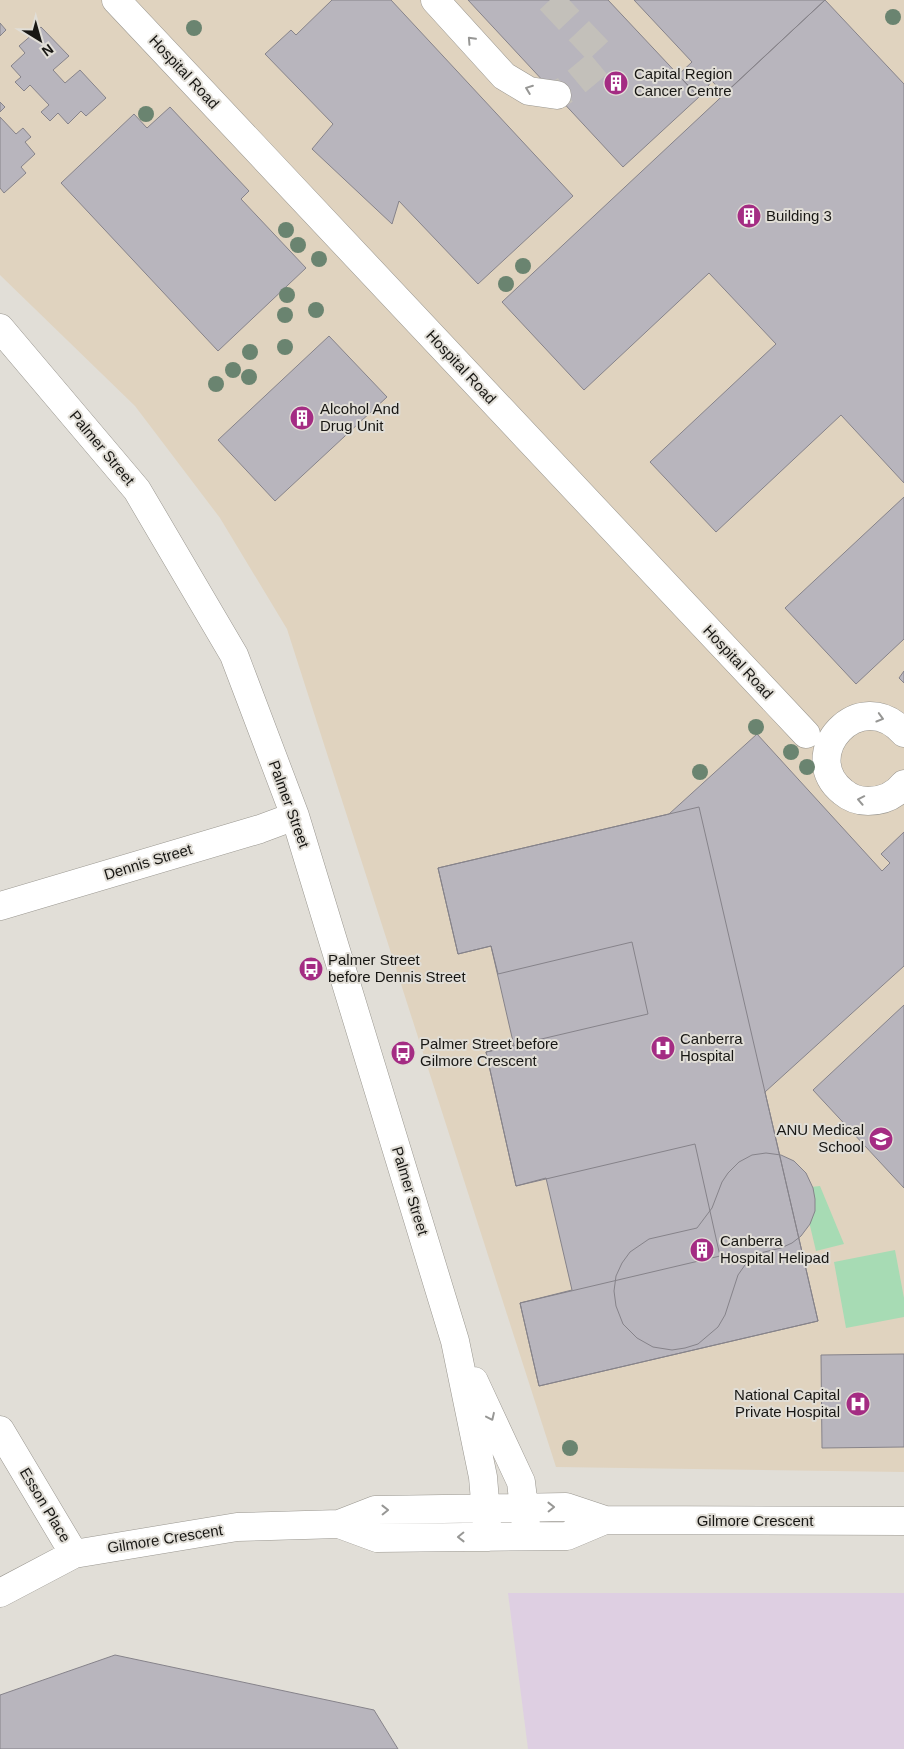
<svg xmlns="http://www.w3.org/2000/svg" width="904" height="1749" font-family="Helvetica,sans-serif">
  <rect width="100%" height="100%" fill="#e1ded7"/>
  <path fill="#decfe2" d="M 508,1593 L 904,1593 L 904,1749 L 528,1749 Z"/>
  <path fill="#e0d3bf" d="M 0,0 L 904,0 L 904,1472 L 556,1467 L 287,629 L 220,518 L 135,406 L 0,275 Z"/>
  <path fill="#a7dbb4" d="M 820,1186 L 844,1244 L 816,1251 L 801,1188 Z
    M 895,1250 L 904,1298 L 904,1317 L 846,1328 L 834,1262 Z"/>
  <path fill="#b8b5bd" stroke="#86838a" d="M 332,0 L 391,0 L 573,196 L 478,284 L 399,201 L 392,224 L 312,149 L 333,124 L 265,54 L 291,30 L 296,35 Z
    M 468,0 L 608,0 L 699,97 L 623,167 Z
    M 634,0 L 825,0 L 724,94 L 712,81 L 699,97 L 678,75 L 692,62 Z
    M 825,0 L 904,84 L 904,483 L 841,415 L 716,532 L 650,462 L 776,344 L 709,273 L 584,390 L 502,302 Z
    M 0,23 L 6,30 L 0,36 Z
    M 41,27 L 69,56 L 53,70 L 65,83 L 80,70 L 106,98 L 86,116 L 81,111 L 68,124 L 58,113 L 50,121 L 41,112 L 49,105 L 30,85 L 24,91 L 15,82 L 21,77 L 11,66 L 25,53 L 19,46 Z
    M 0,102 L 5,107 L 0,112 Z
    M 170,107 L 249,191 L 241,199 L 306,268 L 218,351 L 61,183 L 134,114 L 147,128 Z
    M 0,117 L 16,134 L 23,128 L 31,137 L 25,142 L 35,154 L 21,167 L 26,173 L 4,193 L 0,188 Z
    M 329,336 L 387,397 L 275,501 L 218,440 Z
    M 904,497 L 904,639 L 856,684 L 785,608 Z
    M 904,671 L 904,683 L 899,678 Z
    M 757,734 L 882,871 L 890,863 L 881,854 L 904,832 L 904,966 L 765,1092 L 818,1321 L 539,1386 L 520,1303 L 572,1290 L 546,1178 L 516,1186 L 486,1052 L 514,1046 L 491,946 L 458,954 L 438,868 L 669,814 Z
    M 699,807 L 818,1321 L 539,1386 L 520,1303 L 720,1256 L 695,1144 L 516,1186 L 486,1052 L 648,1014 L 632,942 L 498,974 L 491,946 L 458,954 L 438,868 Z
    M 904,1005 L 904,1188 L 813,1090 Z
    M 766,1153 L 781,1155 L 794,1161 L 806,1173 L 813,1188 L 815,1199 L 815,1211 L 810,1224 L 801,1236 L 792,1243 L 781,1248 L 752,1255 L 738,1275 L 725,1315 L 718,1327 L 698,1344 L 685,1348 L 672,1350 L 653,1347 L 637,1338 L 623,1324 L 616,1306 L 614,1291 L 616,1276 L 622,1263 L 630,1252 L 649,1239 L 697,1228 L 712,1208 L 722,1182 L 728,1173 L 739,1162 L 752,1155 Z
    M 904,1354 L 904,1447 L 822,1448 L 821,1355 Z
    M 115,1655 L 374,1710 L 398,1749 L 0,1749 L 0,1695 Z"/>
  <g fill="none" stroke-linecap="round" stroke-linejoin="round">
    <path stroke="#c3c0ba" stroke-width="28" stroke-dasharray="28 14" stroke-linecap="butt" d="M 550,0 L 599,52 L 600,62 L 570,87 L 557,95"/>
    <defs>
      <path id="minor" d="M 116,0 L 806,734
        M 435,0 L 504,76 L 529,91 L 557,95
        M 0,328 L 137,490 L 234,655 L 295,816 L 455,1341 L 483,1477 L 488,1537
        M 904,733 C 860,683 796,755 843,792 C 850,798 858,801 868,801 C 882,801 895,796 904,784
        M 0,906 L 260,829 L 295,816
        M 474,1381 L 521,1482 L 526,1525
        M 0,1430 L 74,1554
        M 339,1524 L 377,1538 L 567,1536 L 605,1520
        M 0,1593 L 74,1554 L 237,1527 L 339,1524 L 375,1510 L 566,1507 L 605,1520 L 904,1521"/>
    </defs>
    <use href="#minor" stroke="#9a9790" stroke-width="29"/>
    <use href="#minor" stroke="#fff" stroke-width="28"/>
  </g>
  <g fill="#6a8470">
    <circle cx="893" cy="17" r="8"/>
    <circle cx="194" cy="28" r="8"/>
    <circle cx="146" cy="114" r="8"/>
    <circle cx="286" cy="230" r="8"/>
    <circle cx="298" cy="245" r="8"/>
    <circle cx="319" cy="259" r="8"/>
    <circle cx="523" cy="266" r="8"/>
    <circle cx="506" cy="284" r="8"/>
    <circle cx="287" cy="295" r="8"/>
    <circle cx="316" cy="310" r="8"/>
    <circle cx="285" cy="315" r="8"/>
    <circle cx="285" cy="347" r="8"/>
    <circle cx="250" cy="352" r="8"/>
    <circle cx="233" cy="370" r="8"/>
    <circle cx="249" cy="377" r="8"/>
    <circle cx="216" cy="384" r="8"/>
    <circle cx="756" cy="727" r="8"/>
    <circle cx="791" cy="752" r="8"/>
    <circle cx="807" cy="767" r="8"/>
    <circle cx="700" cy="772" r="8"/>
    <circle cx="570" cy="1448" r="8"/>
  </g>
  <defs><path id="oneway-chevron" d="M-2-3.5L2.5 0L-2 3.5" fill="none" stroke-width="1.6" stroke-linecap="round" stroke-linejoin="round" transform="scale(1.25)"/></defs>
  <g stroke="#979795">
    <use href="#oneway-chevron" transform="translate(471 40) rotate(-133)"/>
    <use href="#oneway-chevron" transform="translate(529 89) rotate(-159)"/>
    <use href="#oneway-chevron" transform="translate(880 718) rotate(16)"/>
    <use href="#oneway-chevron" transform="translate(861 800) rotate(-169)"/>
    <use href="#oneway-chevron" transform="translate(491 1417) rotate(65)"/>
    <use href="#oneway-chevron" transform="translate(551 1507) rotate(-1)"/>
    <use href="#oneway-chevron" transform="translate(385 1510) rotate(-1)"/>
    <use href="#oneway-chevron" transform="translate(461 1537) rotate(179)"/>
  </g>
  <defs>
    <symbol id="building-disc" viewBox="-11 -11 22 22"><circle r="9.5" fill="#a42c83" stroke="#e1ded7"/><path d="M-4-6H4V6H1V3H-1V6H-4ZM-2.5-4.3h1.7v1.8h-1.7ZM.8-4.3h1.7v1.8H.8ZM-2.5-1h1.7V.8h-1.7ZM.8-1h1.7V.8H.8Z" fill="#fff"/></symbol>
    <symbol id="bus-disc" viewBox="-11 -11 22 22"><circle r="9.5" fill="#a42c83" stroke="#e1ded7"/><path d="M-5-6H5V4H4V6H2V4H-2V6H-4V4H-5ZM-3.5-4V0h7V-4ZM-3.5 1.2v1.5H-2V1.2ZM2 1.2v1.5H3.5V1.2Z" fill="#fff"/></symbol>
    <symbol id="hospital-disc" viewBox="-11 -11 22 22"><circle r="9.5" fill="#a42c83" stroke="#e1ded7"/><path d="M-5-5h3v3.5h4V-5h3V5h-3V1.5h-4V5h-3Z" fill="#fff"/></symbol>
    <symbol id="university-disc" viewBox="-11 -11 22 22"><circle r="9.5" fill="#a42c83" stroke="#e1ded7"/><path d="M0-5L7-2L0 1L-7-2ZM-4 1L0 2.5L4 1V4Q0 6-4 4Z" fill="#fff"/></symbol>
  </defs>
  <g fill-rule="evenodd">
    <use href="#building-disc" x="602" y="69" width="28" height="28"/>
    <use href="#building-disc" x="735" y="202" width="28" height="28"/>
    <use href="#building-disc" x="288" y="404" width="28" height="28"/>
    <use href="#bus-disc" x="297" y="955" width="28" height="28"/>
    <use href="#hospital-disc" x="649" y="1034" width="28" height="28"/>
    <use href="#bus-disc" x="389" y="1039" width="28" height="28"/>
    <use href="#university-disc" x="867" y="1125" width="28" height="28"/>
    <use href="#building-disc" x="688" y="1236" width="28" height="28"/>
    <use href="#hospital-disc" x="844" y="1390" width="28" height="28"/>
  </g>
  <g text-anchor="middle" stroke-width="4" stroke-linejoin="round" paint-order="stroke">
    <g font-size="15" fill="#181714" stroke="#e1ded7">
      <text transform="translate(184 72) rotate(47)" y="5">Hospital Road</text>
      <text transform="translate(461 367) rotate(47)" y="5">Hospital Road</text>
      <text transform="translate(102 448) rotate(50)" y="5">Palmer Street</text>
      <text transform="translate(738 662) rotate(47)" y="5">Hospital Road</text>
      <text transform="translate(289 804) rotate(70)" y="5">Palmer Street</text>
      <text transform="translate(148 862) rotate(-17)" y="5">Dennis Street</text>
      <text transform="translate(410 1191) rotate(73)" y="5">Palmer Street</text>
      <text transform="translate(45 1505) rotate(59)" y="5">Esson Place</text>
      <text x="755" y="1526">Gilmore Crescent</text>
      <text transform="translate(165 1539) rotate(-9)" y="5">Gilmore Crescent</text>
    </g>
    <g font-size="15" fill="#181714" stroke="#e1ded7" text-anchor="start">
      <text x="634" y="79">Capital Region<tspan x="634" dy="17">Cancer Centre</tspan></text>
      <text x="766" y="221">Building 3</text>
      <text x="320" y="414">Alcohol And<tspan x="320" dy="17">Drug Unit</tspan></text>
      <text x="328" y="965">Palmer Street<tspan x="328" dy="17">before Dennis Street</tspan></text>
      <text x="680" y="1044">Canberra<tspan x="680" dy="17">Hospital</tspan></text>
      <text x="420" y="1049">Palmer Street before<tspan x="420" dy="17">Gilmore Crescent</tspan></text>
      <text x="864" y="1135" text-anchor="end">ANU Medical<tspan x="864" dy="17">School</tspan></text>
      <text x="720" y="1246">Canberra<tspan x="720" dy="17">Hospital Helipad</tspan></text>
      <text x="840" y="1400" text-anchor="end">National Capital<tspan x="840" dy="17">Private Hospital</tspan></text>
    </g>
  </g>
  <g transform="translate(40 40) rotate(143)" stroke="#e1ded7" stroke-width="4" paint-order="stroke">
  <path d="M0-4L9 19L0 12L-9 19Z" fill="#181714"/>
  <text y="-8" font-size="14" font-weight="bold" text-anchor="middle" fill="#181714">N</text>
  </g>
</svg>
